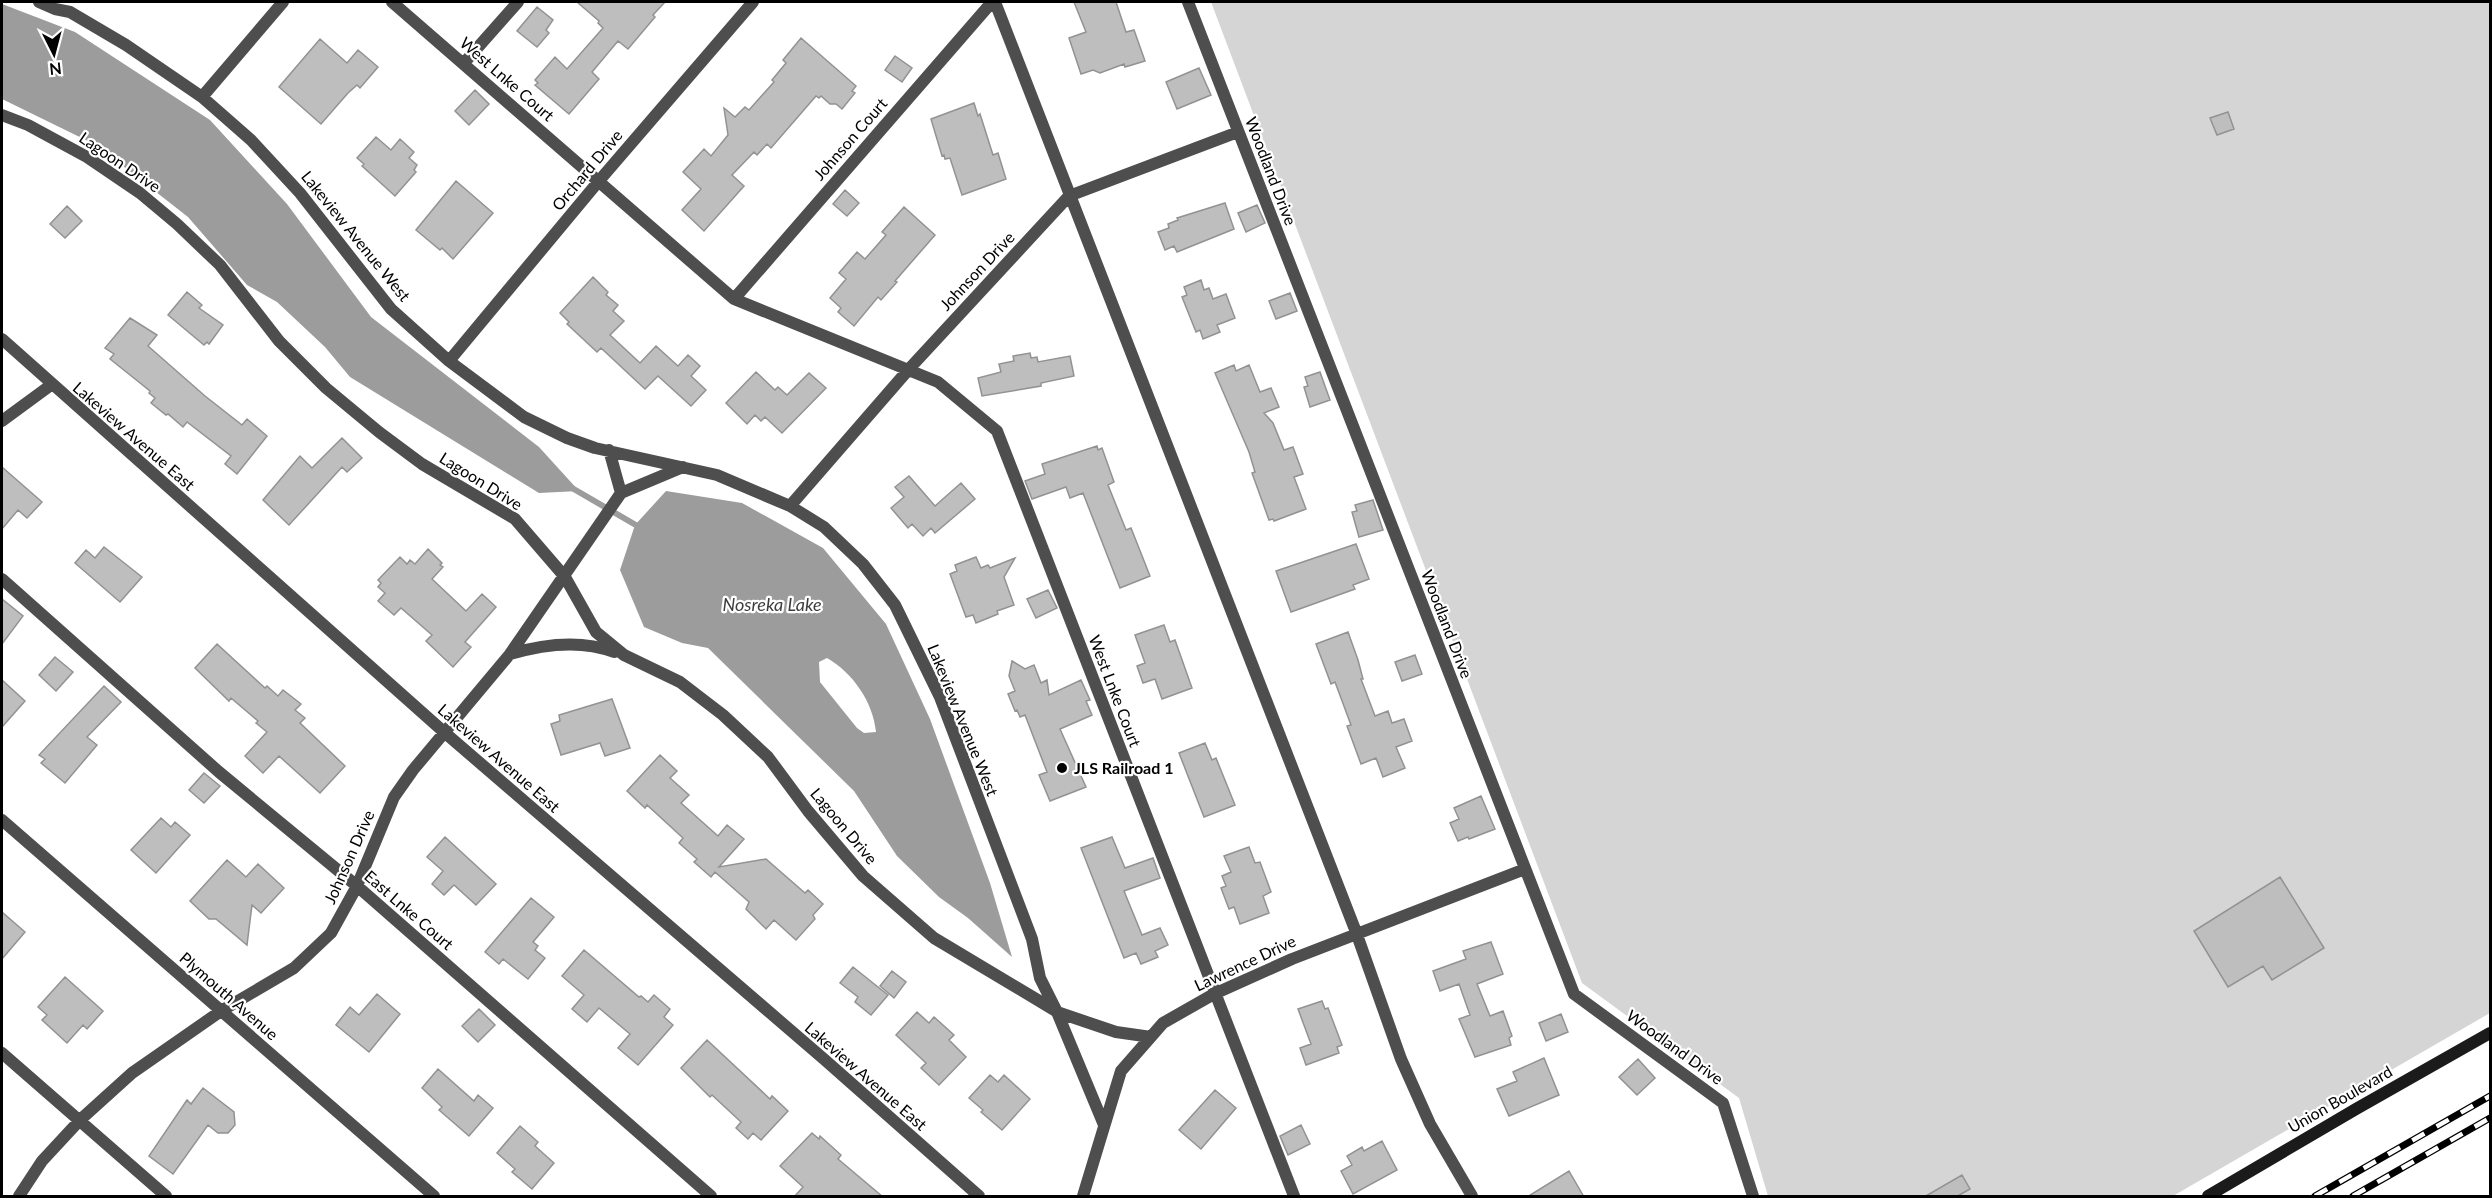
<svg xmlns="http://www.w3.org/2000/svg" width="2492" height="1198" font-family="Lato,sans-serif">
  <rect width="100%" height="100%" fill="#fff"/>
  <path fill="#d5d5d5" d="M 1211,2 L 2490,2 L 2490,1013 L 2173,1196 L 1768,1196 L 1739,1098 L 1582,983 Z"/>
  <path fill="#9c9c9c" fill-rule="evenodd" d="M 2,4 L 75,32 L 210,120 L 287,204 L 371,317 L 539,447 L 579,491 L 539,493 L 350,377 L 325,347 L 277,302 L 247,285 L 188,217 L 96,145 L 2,99 Z
    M 666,491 L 742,503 L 823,548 L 886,624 L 930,719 L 990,883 L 1012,957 L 968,918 L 939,897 L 897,856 L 854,791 L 708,648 L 682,643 L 644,627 L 620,570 L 635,525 ZM 827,658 C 853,673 873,702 876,732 L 864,733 L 857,728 L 820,682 L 819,662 Z"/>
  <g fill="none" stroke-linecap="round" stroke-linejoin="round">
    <path stroke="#9c9c9c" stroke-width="6" d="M 572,488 L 641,528"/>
  </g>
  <path fill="#bebebe" stroke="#929292" stroke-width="1.5" d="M 577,2 L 665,2 L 653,15 L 655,17 L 628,49 L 618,41 L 592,72 L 599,79 L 569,114 L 535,85 L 538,83 L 535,80 L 555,57 L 567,69 L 603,28 L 598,23 L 599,21 Z
    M 1074,2 L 1116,2 L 1126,32 L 1134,30 L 1145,61 L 1125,67 L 1124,64 L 1100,73 L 1093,70 L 1081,74 L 1069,38 L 1086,32 Z
    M 537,7 L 553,20 L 546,30 L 549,33 L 537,47 L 517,31 Z
    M 801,38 L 856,86 L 852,91 L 855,93 L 842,109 L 836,104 L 830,104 L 821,96 L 819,98 L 816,96 L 771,148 L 767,144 L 757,155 L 754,152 L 732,175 L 744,186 L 704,231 L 682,210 L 701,189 L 683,172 L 704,149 L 711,156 L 728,135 L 724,108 L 735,117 L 745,107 L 749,110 L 774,82 L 772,80 L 786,63 L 783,60 Z
    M 320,39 L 347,63 L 358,50 L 378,67 L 360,88 L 357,85 L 348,93 L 321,124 L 279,87 Z
    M 895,56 L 912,68 L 902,82 L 885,70 Z
    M 1199,68 L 1211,95 L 1177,109 L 1166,82 Z
    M 475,90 L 489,104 L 469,125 L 455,111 Z
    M 974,103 L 978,116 L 980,114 L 993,155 L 998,153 L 1006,179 L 962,195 L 950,158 L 945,159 L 944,155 L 942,156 L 931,119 Z
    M 2228,112 L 2234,129 L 2217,135 L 2210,118 Z
    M 376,137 L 391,150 L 400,139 L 414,152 L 409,158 L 417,165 L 414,170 L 416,172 L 395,196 L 362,166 L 364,164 L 357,158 Z
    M 456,181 L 493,213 L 453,259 L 442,248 L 440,250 L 416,230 Z
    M 845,190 L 859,203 L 847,216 L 833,204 Z
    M 1225,203 L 1234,229 L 1177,252 L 1174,246 L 1165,250 L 1158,232 L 1169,228 L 1168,224 L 1178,220 L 1177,218 Z
    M 1257,205 L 1265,223 L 1246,232 L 1238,213 Z
    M 67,206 L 82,221 L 65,238 L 50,224 Z
    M 904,207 L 935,235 L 895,281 L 897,282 L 881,300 L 878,297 L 854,326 L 838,312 L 841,308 L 830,298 L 846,279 L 839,273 L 857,252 L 865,259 L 886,235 L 882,232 Z
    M 593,277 L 608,292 L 606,295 L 618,305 L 613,311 L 624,321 L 610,335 L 640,363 L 656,346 L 678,366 L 688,355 L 700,366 L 691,376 L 706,390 L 691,406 L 658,376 L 645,389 L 601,348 L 597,352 L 567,324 L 569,322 L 560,313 Z
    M 1201,280 L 1204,290 L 1209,288 L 1213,299 L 1226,294 L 1235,318 L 1217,325 L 1220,332 L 1203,339 L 1200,330 L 1196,332 L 1182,297 L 1187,295 L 1184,287 Z
    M 187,292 L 202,305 L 199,308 L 223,325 L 209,344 L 207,342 L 204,345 L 168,315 Z
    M 1290,293 L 1297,311 L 1276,319 L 1269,301 Z
    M 130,318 L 157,335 L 148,346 L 205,396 L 242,425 L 247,419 L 267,436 L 237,474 L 225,464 L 231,456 L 187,422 L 183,427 L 168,414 L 166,415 L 151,403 L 155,398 L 149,393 L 150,391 L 110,359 L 114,354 L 105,348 Z
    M 1030,353 L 1031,358 L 1037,357 L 1038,362 L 1070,356 L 1074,376 L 1041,383 L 1041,386 L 982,396 L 978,378 L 1001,372 L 999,364 L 1014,361 L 1013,356 Z
    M 1234,365 L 1236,371 L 1249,365 L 1260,392 L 1271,388 L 1279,407 L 1264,413 L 1273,423 L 1284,450 L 1293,447 L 1303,474 L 1294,477 L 1306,509 L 1274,521 L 1273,519 L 1269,520 L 1252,473 L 1255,472 L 1249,452 L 1215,373 Z
    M 756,372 L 775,390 L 778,387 L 787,395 L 809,373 L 826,388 L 782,433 L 765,417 L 761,421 L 755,415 L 747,424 L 726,403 Z
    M 1320,372 L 1330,400 L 1310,407 L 1304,387 L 1308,386 L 1305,377 Z
    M 342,438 L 362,458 L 347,472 L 342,467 L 289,525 L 263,500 L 300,456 L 312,468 Z
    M 1097,446 L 1098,450 L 1102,448 L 1114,482 L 1108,485 L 1126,530 L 1131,528 L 1150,576 L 1120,588 L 1083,493 L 1070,498 L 1066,487 L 1032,499 L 1025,481 L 1045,474 L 1042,464 Z
    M 2,467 L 42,502 L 27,518 L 18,510 L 2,529 Z
    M 909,476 L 935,506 L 961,483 L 975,499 L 935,533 L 931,528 L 923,536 L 912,524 L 908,528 L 891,508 L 904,497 L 895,487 Z
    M 1373,500 L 1383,530 L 1359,537 L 1352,512 L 1357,511 L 1355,505 Z
    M 1356,544 L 1369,579 L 1353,585 L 1355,589 L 1291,612 L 1276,571 Z
    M 104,547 L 142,577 L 120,602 L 75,563 L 86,550 L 95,558 Z
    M 428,549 L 442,563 L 440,565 L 443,567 L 432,579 L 466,611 L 482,594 L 496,607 L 465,642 L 471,647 L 453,667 L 426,641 L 432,635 L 401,608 L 394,615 L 378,601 L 385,593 L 378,587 L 381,583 L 378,580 L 400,557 L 407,564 L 410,560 L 415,564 Z
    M 976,557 L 981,568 L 988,565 L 990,568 L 1015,558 L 1004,577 L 1014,605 L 997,611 L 998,614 L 976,623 L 973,615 L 966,617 L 950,574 L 957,571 L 955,565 Z
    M 1048,590 L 1057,608 L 1036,618 L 1027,599 Z
    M 2,599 L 23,616 L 2,644 Z
    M 1164,625 L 1170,642 L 1175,640 L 1192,688 L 1162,699 L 1155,679 L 1143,683 L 1137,666 L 1145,663 L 1135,635 Z
    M 1348,632 L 1358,660 L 1363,679 L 1361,679 L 1375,716 L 1388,711 L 1392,723 L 1404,719 L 1412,741 L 1396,747 L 1405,768 L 1383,777 L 1376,758 L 1361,764 L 1347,726 L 1351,725 L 1335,682 L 1331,684 L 1316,644 Z
    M 217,644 L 265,688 L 267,686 L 278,696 L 283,690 L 301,704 L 295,710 L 305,718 L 300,723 L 345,766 L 320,793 L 279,756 L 263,773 L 245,756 L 267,732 L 256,723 L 258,721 L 231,698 L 229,701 L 195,668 Z
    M 1415,655 L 1422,674 L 1402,681 L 1395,662 Z
    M 55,657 L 73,672 L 56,691 L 39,675 Z
    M 1012,661 L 1025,669 L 1034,665 L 1041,683 L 1047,680 L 1049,695 L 1081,680 L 1090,700 L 1086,701 L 1092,715 L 1060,729 L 1086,787 L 1050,801 L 1039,775 L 1047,772 L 1025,715 L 1020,717 L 1017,710 L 1015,711 L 1008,694 L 1015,691 L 1009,676 Z
    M 2,680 L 25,701 L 2,727 Z
    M 104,686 L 121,702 L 87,737 L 97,745 L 65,783 L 41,763 L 45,759 L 39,755 Z
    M 612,699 L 630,748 L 605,756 L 600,743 L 561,755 L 551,724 L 560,721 L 559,715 Z
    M 1205,743 L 1212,760 L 1216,758 L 1235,805 L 1204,817 L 1179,753 Z
    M 660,755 L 677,771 L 670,778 L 689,795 L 681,803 L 718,836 L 727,825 L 744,839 L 719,867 L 766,859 L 805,893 L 808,890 L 823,904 L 813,915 L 815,919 L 796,940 L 774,920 L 766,929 L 746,909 L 749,902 L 715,872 L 711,877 L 694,862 L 697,859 L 679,843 L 683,838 L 647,805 L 645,808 L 627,791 Z
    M 204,773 L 220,786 L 204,803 L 189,790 Z
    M 1481,796 L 1495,829 L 1469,839 L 1468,837 L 1458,841 L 1450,823 L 1459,819 L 1454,808 Z
    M 161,818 L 171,827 L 175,822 L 190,835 L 156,873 L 131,850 Z
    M 445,837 L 496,884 L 476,905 L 454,885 L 444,895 L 432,884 L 443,871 L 427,857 Z
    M 1112,837 L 1125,868 L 1153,858 L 1160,878 L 1124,891 L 1142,935 L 1160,928 L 1168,945 L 1155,951 L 1158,957 L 1141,964 L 1136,953 L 1124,958 L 1081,848 Z
    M 1249,847 L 1255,863 L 1260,862 L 1271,892 L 1263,896 L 1269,913 L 1240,924 L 1234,907 L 1229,909 L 1221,888 L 1226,886 L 1222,876 L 1231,872 L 1224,856 Z
    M 227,860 L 246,877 L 258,864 L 284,888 L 261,913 L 252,905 L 247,945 L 216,919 L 209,919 L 190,901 Z
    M 2280,877 L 2324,948 L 2272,980 L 2263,966 L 2228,987 L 2194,931 Z
    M 531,898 L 554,917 L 533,942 L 538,946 L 535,950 L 545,958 L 528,979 L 503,959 L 499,964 L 485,952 Z
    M 2,912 L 25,932 L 2,959 Z
    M 1491,942 L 1503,974 L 1477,984 L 1490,1016 L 1503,1011 L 1512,1036 L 1509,1038 L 1511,1045 L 1475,1057 L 1459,1019 L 1470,1015 L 1459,984 L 1440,991 L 1433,971 L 1466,959 L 1463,951 Z
    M 584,950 L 639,997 L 641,996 L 648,1002 L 654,995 L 670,1009 L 664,1017 L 673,1025 L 638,1065 L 618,1048 L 630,1034 L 599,1008 L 587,1022 L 572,1009 L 584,995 L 562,976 Z
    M 853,967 L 888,995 L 871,1015 L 855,1002 L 858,997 L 840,983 Z
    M 892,971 L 906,982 L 894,998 L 880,986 Z
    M 65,977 L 103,1011 L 87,1029 L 83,1025 L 67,1043 L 42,1020 L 47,1015 L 38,1007 Z
    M 377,994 L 400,1014 L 369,1052 L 336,1025 L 350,1007 L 359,1015 Z
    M 1322,1001 L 1325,1009 L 1328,1008 L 1342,1045 L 1337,1047 L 1339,1053 L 1306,1065 L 1300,1048 L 1311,1044 L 1298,1009 Z
    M 479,1009 L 495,1025 L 478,1042 L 462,1026 Z
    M 917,1012 L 929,1023 L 934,1017 L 954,1035 L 949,1040 L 966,1057 L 939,1085 L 921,1068 L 926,1063 L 896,1035 Z
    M 1561,1014 L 1568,1032 L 1546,1041 L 1539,1023 Z
    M 707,1040 L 770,1099 L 772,1096 L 788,1111 L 761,1140 L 753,1133 L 748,1139 L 736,1128 L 741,1122 L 712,1095 L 710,1097 L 681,1068 Z
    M 1544,1058 L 1559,1095 L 1509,1116 L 1497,1089 L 1517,1081 L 1513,1072 Z
    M 1638,1059 L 1655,1078 L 1637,1095 L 1619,1077 Z
    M 438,1069 L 474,1101 L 478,1095 L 493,1108 L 469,1136 L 439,1110 L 442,1107 L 422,1088 Z
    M 990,1075 L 998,1082 L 1004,1075 L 1030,1099 L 1002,1130 L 981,1112 L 983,1110 L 969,1098 Z
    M 203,1088 L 234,1112 L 235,1125 L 228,1133 L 218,1133 L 208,1125 L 173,1174 L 149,1156 L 187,1100 L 191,1104 Z
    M 1215,1090 L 1236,1108 L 1201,1149 L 1179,1130 Z
    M 1301,1125 L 1310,1144 L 1288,1155 L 1280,1136 Z
    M 520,1126 L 538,1142 L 535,1146 L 554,1163 L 532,1189 L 512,1172 L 515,1169 L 497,1153 Z
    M 812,1133 L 819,1139 L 820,1136 L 841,1155 L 838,1159 L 883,1197 L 794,1197 L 803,1187 L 780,1166 Z
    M 1382,1141 L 1397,1170 L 1353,1194 L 1341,1171 L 1352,1165 L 1347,1156 L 1362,1147 L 1364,1151 Z
    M 1569,1171 L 1584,1197 L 1527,1197 Z
    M 1962,1175 L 1970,1189 L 1956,1197 L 1924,1197 Z"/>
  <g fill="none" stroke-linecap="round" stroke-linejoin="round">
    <path stroke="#4e4e4e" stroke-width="12" d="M 39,2 L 55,9 L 70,12 L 126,45 L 202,97 L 251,140 L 300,193 L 391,309 L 449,361 L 524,417 L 567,438 L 595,448 L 717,475 L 790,506 L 824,527 L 863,564 L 895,605 L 940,697 L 1032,939 L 1040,978 L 1057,1012
      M 392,2 L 734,299 L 938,382 L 997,431 L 1294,1196
      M 995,2 L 1356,932 L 1401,1059 L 1430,1124 L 1472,1196
      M 1188,2 L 1574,994 L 1723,1103 L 1753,1196
      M 464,63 L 518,2
      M 202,97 L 283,2
      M 2,115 L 28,125 L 87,157 L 140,193 L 177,224 L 220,265 L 279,341 L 326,388 L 379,432 L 422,464 L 515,519 L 565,577 L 596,632 L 624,655 L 680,682 L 723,715 L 768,757 L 808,811 L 863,876 L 934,938 L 1056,1011
      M 734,299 L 992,2
      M 2,339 L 444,732 L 825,1060 L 979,1196
      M 449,361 L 598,182 L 753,2
      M 2,421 L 51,385
      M 609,450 L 621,493
      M 790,506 L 909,369 L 1069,196 L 1238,132
      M 2,579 L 219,772 L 357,886 L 711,1196
      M 510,654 C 544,644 580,639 614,652
      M 2,820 L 434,1196
      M 2,1053 L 166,1196
      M 1104,1125 L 1057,1012 L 1116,1032 L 1151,1037
      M 19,1196 L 42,1161 L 80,1120 L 132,1073 L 221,1011 L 294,968 L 331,933 L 357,886 L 394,797 L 413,770 L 510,654 L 621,493 L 683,467
      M 1083,1196 L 1121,1071 L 1163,1023 L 1214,994 L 1292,959 L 1525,869"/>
    <path stroke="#1b1b1b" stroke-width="12" d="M 2208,1196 L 2356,1109 L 2490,1033"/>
    <defs>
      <path id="rail" d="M 2315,1196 L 2490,1096
        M 2353,1196 L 2490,1118"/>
    </defs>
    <use href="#rail" stroke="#000" stroke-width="7"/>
    <use href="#rail" stroke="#fff" stroke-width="4.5" stroke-dasharray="14" stroke-linecap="butt"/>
  </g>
  <circle fill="#000" stroke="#fff" stroke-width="2" cx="1062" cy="768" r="6"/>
  <g text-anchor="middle" stroke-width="4.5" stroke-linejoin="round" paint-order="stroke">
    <g font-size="16" fill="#000" stroke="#fff">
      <text transform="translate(507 79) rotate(41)" y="6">West Lnke Court</text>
      <text transform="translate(850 139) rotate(-49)" y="6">Johnson Court</text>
      <text transform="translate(120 162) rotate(34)" y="6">Lagoon Drive</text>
      <text transform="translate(587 170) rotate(-50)" y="6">Orchard Drive</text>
      <text transform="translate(1271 171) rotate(69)" y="6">Woodland Drive</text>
      <text transform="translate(356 236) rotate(51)" y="6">Lakeview Avenue West</text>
      <text transform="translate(977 271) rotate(-47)" y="6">Johnson Drive</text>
      <text transform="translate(134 436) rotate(41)" y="6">Lakeview Avenue East</text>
      <text transform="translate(481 481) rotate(32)" y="6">Lagoon Drive</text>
      <text transform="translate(1447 624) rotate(69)" y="6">Woodland Drive</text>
      <text transform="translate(1115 691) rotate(69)" y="6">West Lnke Court</text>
      <text transform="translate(963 720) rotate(68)" y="6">Lakeview Avenue West</text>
      <text transform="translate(499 758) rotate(41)" y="6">Lakeview Avenue East</text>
      <text transform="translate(844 826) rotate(50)" y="6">Lagoon Drive</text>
      <text transform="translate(349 857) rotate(-66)" y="6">Johnson Drive</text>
      <text transform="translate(409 910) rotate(41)" y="6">East Lnke Court</text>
      <text transform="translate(1245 963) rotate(-25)" y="6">Lawrence Drive</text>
      <text transform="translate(229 996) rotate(41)" y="6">Plymouth Avenue</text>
      <text transform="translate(1675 1047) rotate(36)" y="6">Woodland Drive</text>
      <text transform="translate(866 1076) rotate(41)" y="6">Lakeview Avenue East</text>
      <text transform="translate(2340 1099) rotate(-30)" y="6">Union Boulevard</text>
    </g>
    <g font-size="16" font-weight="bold" fill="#000" stroke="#fff" text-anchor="start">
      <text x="1074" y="774">JLS Railroad 1</text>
    </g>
    <g font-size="18" font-style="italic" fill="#3d3d3d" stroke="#fff">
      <text x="772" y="611">Nosreka Lake</text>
    </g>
  </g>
  <rect width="2492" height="1198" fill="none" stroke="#000000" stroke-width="6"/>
  <g transform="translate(54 54) rotate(174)" stroke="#ffffff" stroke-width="4.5" paint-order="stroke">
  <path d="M0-4.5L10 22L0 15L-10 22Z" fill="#000000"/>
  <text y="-9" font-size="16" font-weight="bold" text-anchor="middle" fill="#000000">N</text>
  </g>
</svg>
